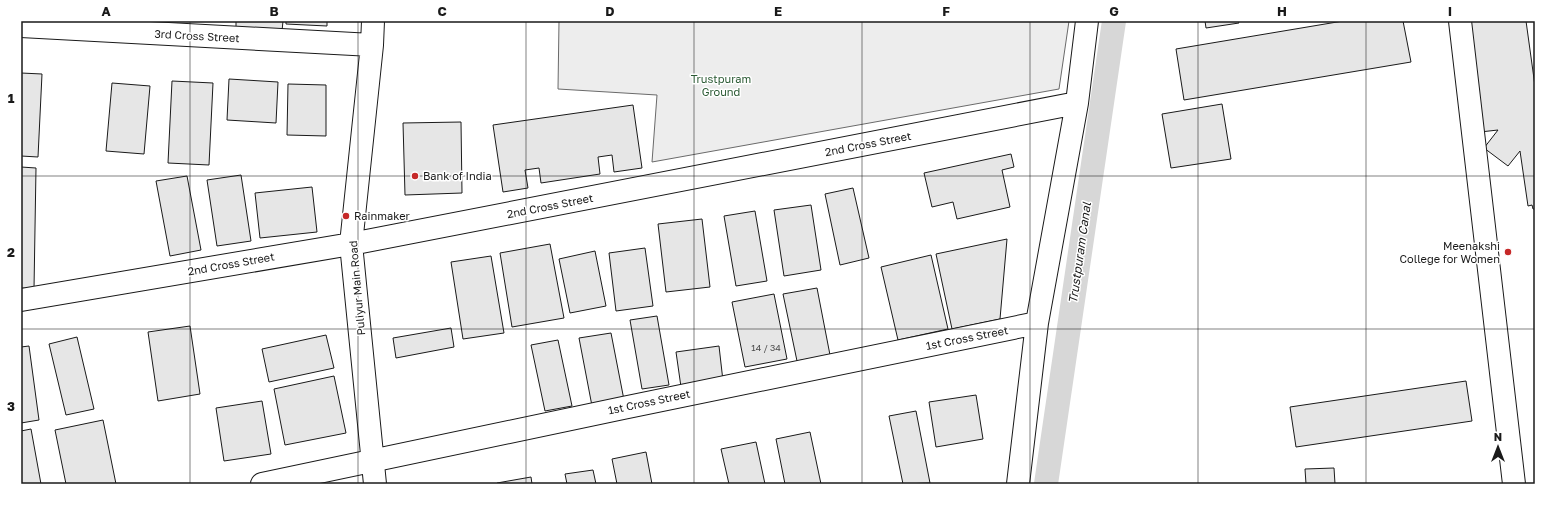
<svg xmlns="http://www.w3.org/2000/svg" width="1556" height="505" font-family="'Golos Text',sans-serif">
  <rect width="100%" height="100%" fill="#fff"/>
  <path fill="#ededed" stroke="#6a6a6a" d="M 559,21 L 1069,21 L 1059,89 L 652,162 L 657,95 L 558,89 Z"/>
  <g fill="none" stroke-linecap="round" stroke-linejoin="round">
    <path stroke="#d7d7d7" stroke-width="24" d="M 1046,484 L 1114,21"/>
  </g>
  <path fill="#e6e6e6" stroke="#1a1a1a" d="M 236,21 L 283,21 L 282,31 L 236,30 Z
    M 286,21 L 327,21 L 327,26 L 286,24 Z
    M 1205,21 L 1238,21 L 1239,23 L 1206,28 Z
    M 1343,21 L 1403,21 L 1411,62 L 1184,100 L 1176,49 Z
    M 1465,21 L 1526,21 L 1535,86 L 1535,209 L 1533,209 L 1532,205 L 1528,206 L 1520,151 L 1508,166 L 1484,148 L 1498,130 L 1480,132 Z
    M 21,73 L 42,74 L 38,157 L 21,156 Z
    M 229,79 L 278,82 L 276,123 L 227,120 Z
    M 172,81 L 213,83 L 209,165 L 168,163 Z
    M 112,83 L 150,86 L 144,154 L 106,151 Z
    M 288,84 L 326,85 L 326,136 L 287,135 Z
    M 1222,104 L 1231,159 L 1171,168 L 1162,114 Z
    M 633,105 L 642,168 L 614,172 L 612,155 L 598,157 L 600,174 L 541,183 L 539,168 L 525,170 L 528,188 L 503,192 L 493,125 Z
    M 461,122 L 462,193 L 405,195 L 403,123 Z
    M 1011,154 L 1014,167 L 1002,170 L 1010,207 L 957,219 L 953,202 L 932,207 L 924,173 Z
    M 21,167 L 36,168 L 34,289 L 21,288 Z
    M 241,175 L 251,241 L 217,246 L 207,180 Z
    M 187,176 L 201,250 L 170,256 L 156,181 Z
    M 312,187 L 317,232 L 260,238 L 255,193 Z
    M 853,188 L 869,258 L 840,265 L 825,194 Z
    M 811,205 L 821,270 L 784,276 L 774,210 Z
    M 755,211 L 767,281 L 736,286 L 724,216 Z
    M 702,219 L 710,287 L 666,292 L 658,224 Z
    M 1007,239 L 1000,319 L 952,329 L 936,254 Z
    M 550,244 L 564,318 L 512,327 L 500,253 Z
    M 645,248 L 653,306 L 616,311 L 609,253 Z
    M 595,251 L 606,306 L 570,313 L 559,259 Z
    M 931,255 L 948,329 L 898,340 L 881,267 Z
    M 491,256 L 504,333 L 463,339 L 451,262 Z
    M 817,288 L 830,355 L 797,361 L 783,294 Z
    M 774,294 L 787,359 L 745,367 L 732,302 Z
    M 657,316 L 669,385 L 642,389 L 630,320 Z
    M 190,326 L 200,394 L 158,401 L 148,332 Z
    M 451,328 L 454,347 L 396,358 L 393,338 Z
    M 611,333 L 624,400 L 592,406 L 579,338 Z
    M 326,335 L 334,368 L 269,382 L 262,349 Z
    M 77,337 L 94,409 L 66,415 L 49,344 Z
    M 558,340 L 572,406 L 545,411 L 531,345 Z
    M 29,346 L 39,420 L 21,423 L 21,347 Z
    M 719,346 L 723,381 L 681,387 L 676,352 Z
    M 334,376 L 346,433 L 285,445 L 274,389 Z
    M 1466,381 L 1472,421 L 1296,447 L 1290,407 Z
    M 976,395 L 983,439 L 936,447 L 929,402 Z
    M 262,401 L 271,454 L 224,461 L 216,408 Z
    M 916,411 L 930,483 L 903,484 L 889,416 Z
    M 103,420 L 116,484 L 66,484 L 55,430 Z
    M 31,429 L 41,484 L 21,484 L 21,431 Z
    M 810,432 L 821,484 L 785,484 L 776,439 Z
    M 756,442 L 765,484 L 729,484 L 721,449 Z
    M 646,452 L 652,484 L 617,484 L 612,459 Z
    M 1334,468 L 1335,484 L 1306,484 L 1305,469 Z
    M 593,470 L 596,484 L 567,484 L 565,474 Z
    M 531,477 L 532,484 L 497,484 L 497,483 Z"/>
  <g fill="none" stroke-linecap="round" stroke-linejoin="round">
    <defs>
      <path id="minor" d="M 373,21 L 372,45 L 351,244 L 375,484
        M 1460,21 L 1514,484
        M 21,26 L 372,45
        M 21,300 L 351,244 L 1077,103
        M 262,484 L 623,408 L 1037,323
        M 1018,484 L 1037,323 L 1077,103 L 1087,21"/>
    </defs>
    <use href="#minor" stroke="#1a1a1a" stroke-width="24"/>
    <use href="#minor" stroke="#fff" stroke-width="22"/>
  </g>
  <path fill="none" stroke="#1a1a1a" stroke-width="1" stroke-opacity="0.55" d="M 190,21 L 190,484M 358,21 L 358,484M 526,21 L 526,484M 694,21 L 694,484M 862,21 L 862,484M 1030,21 L 1030,484M 1198,21 L 1198,484M 1366,21 L 1366,484M 21,176 L 1535,176M 21,329 L 1535,329"/>
  <g fill="#c62828" stroke="#fff" stroke-width="1.5">
    <circle cx="415" cy="176" r="4"/>
    <circle cx="346" cy="216" r="4"/>
    <circle cx="1508" cy="252" r="4"/>
  </g>
  <g text-anchor="middle" stroke-width="3" stroke-linejoin="round" paint-order="stroke">
    <g font-size="9" fill="#4d4d4d">
      <text x="766" y="351">14 / 34</text>
    </g>
    <g font-size="11" fill="#1a1a1a" stroke="#fff">
      <text transform="translate(197 36) rotate(3)" y="4">3rd Cross Street</text>
      <text transform="translate(868 144) rotate(-11)" y="4">2nd Cross Street</text>
      <text transform="translate(550 206) rotate(-11)" y="4">2nd Cross Street</text>
      <text transform="translate(231 264) rotate(-10)" y="4">2nd Cross Street</text>
      <text transform="translate(357 288) rotate(-95)" y="4">Puliyur Main Road</text>
      <text transform="translate(967 338) rotate(-11)" y="4">1st Cross Street</text>
      <text transform="translate(649 402) rotate(-12)" y="4">1st Cross Street</text>
    </g>
    <g font-size="11" fill="#2b5a34" stroke="#fff">
      <text x="721" y="83">Trustpuram<tspan x="721" dy="13">Ground</tspan></text>
    </g>
    <g font-size="11" fill="#1a1a1a" stroke="#fff" text-anchor="start">
      <text x="423" y="180">Bank of India</text>
      <text x="354" y="220">Rainmaker</text>
      <text x="1500" y="250" text-anchor="end">Meenakshi<tspan x="1500" dy="13">College for Women</tspan></text>
    </g>
    <g font-size="12" font-style="italic" fill="#1a1a1a" stroke="#fff">
      <text transform="translate(1080 253) rotate(-82)" y="4">Trustpuram Canal</text>
    </g>
  </g>
  <rect width="1556" height="505" fill="none" stroke="#ffffff" stroke-width="44"/>
  <g transform="translate(1498 447)" stroke="#ffffff" stroke-width="3" paint-order="stroke">
  <path d="M0-3L7 15L0 10L-7 15Z" fill="#1a1a1a"/>
  <text y="-6" font-size="11" font-weight="bold" text-anchor="middle" fill="#1a1a1a">N</text>
  </g>
  <rect x="22" y="22" width="1512" height="461" fill="none" stroke="#1a1a1a" stroke-width="1.5"/>
  <g font-size="13" text-anchor="middle" font-weight="bold" fill="#1a1a1a">
    <text x="106" y="16">A</text>
    <text x="274" y="16">B</text>
    <text x="442" y="16">C</text>
    <text x="610" y="16">D</text>
    <text x="778" y="16">E</text>
    <text x="946" y="16">F</text>
    <text x="1114" y="16">G</text>
    <text x="1282" y="16">H</text>
    <text x="1450" y="16">I</text>
    <text x="11" y="103">1</text>
    <text x="11" y="257">2</text>
    <text x="11" y="411">3</text>
  </g>
</svg>
